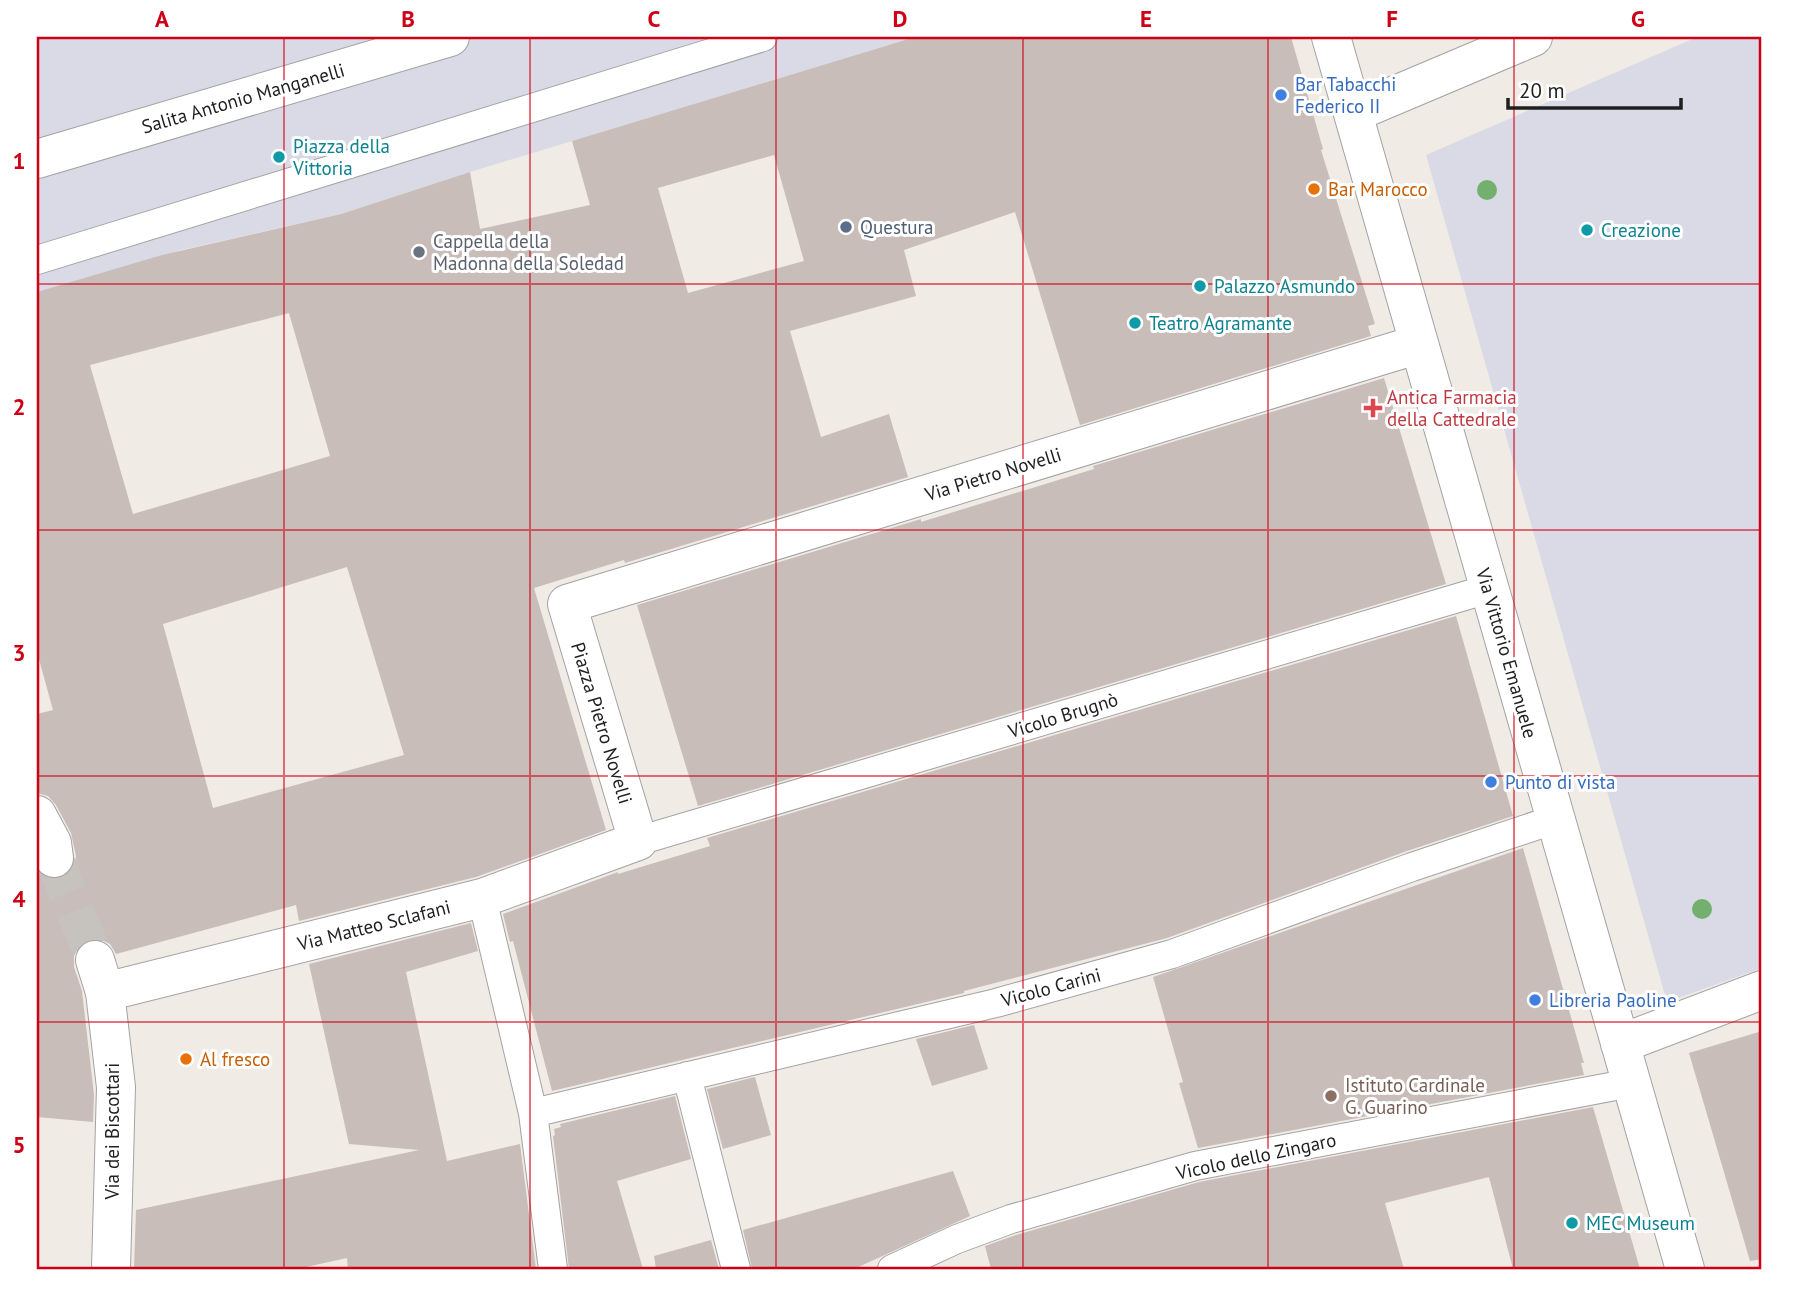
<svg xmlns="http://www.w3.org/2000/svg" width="1799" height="1306" font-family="'PT Sans',sans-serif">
  <rect width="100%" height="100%" fill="#f0ebe5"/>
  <path fill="#d9dae6" d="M 37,37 L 915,37 L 470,172 L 341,214 L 181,250 L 37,292 Z
    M 1697,37 L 1762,37 L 1762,968 L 1667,1002 L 1426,155 Z"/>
  <path fill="#c8bdb8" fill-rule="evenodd" d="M 915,37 L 1291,37 L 1323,149 L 1321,150 L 1375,324 L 1368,326 L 1371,336 L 1080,425 L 1015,212 L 904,250 L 916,296 L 790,331 L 821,437 L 889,414 L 908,477 L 625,563 L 624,560 L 534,588 L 606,830 L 476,877 L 299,921 L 296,905 L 116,954 L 110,944 L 100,939 L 88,939 L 79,946 L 74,956 L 74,967 L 82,991 L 94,1095 L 93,1122 L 37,1117 L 37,871 L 46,878 L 58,879 L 67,876 L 74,867 L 76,856 L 71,833 L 56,805 L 48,796 L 37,793 L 37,714 L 53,710 L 37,652 L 37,292 L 162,255 L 341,214 L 470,172 L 480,229 L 590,205 L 572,141 ZM 774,155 L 804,261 L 688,293 L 658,188 ZM 289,313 L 330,456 L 133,514 L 90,365 ZM 347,567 L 404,755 L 213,808 L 163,624 Z
    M 1384,378 L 1446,584 L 698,806 L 637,605 L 921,519 L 921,522 L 1094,469 L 1093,466 Z
    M 1456,616 L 1513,816 L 1407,851 L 1167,938 L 964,991 L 964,993 L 552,1091 L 513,941 L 510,942 L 503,914 L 618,872 L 618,874 L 710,846 L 707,838 Z
    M 1523,848 L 1584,1063 L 1581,1063 L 1584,1075 L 1198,1148 L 1179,1083 L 1183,1082 L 1153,977 Z
    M 471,923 L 478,951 L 406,972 L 447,1161 L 520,1144 L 536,1269 L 348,1269 L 347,1258 L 297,1269 L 134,1269 L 136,1210 L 419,1150 L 349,1144 L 309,964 Z
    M 974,1025 L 988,1069 L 932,1086 L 916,1039 Z
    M 1762,1031 L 1762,1259 L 1750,1261 L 1689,1053 Z
    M 755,1077 L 771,1135 L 723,1149 L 707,1089 Z
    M 675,1096 L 691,1159 L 617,1181 L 643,1269 L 569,1269 L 553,1136 L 555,1135 L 554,1129 L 561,1127 L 560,1124 Z
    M 1593,1107 L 1640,1269 L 1513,1269 L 1489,1177 L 1385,1203 L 1404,1269 L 991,1269 L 985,1246 L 1016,1235 L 1199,1182 Z
    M 953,1171 L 970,1216 L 854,1269 L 752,1269 L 743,1230 Z
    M 711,1240 L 719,1269 L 656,1269 L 654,1256 Z"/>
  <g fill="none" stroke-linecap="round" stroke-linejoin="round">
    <path stroke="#c6c2bd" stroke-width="38" stroke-dasharray="38 19" stroke-linecap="butt" d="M 54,858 L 95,960"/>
    <defs>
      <path id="service" d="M 37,260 L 763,37
        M 638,841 L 1488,589
        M 482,898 L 533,1113 L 553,1269
        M 687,1076 L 736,1269
        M 533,1113 L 996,1003 L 1172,954 L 1412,867 L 1556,819
        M 892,1269 L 957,1239 L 1011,1219 L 1195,1166 L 1631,1083"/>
      <path id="pedestrian" d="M 1331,37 L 1685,1269
        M 1353,113 L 1533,37
        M 105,992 L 482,898 L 638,841 L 567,604 L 1419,344
        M 1620,1044 L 1762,990"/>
      <path id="minor" d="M 37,159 L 450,37
        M 37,815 L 52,843 L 54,858
        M 95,960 L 105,992 L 116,1087 L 111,1269"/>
    </defs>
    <use href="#service" stroke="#a3a3a3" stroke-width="30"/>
    <use href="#pedestrian" stroke="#a3a3a3" stroke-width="40"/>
    <use href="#minor" stroke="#a3a3a3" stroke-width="40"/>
    <use href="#service" stroke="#fff" stroke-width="28"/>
    <use href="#pedestrian" stroke="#fff" stroke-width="38"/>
    <use href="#minor" stroke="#fff" stroke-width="38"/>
  </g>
  <g fill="#73b06d">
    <circle cx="1487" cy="190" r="10"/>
    <circle cx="1702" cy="909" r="10"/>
  </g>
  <path fill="none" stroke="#ce0016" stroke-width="2" stroke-opacity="0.55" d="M 284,37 L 284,1269M 530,37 L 530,1269M 776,37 L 776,1269M 1023,37 L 1023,1269M 1268,37 L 1268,1269M 1514,37 L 1514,1269M 37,284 L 1762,284M 37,530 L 1762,530M 37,776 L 1762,776M 37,1022 L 1762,1022"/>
  <g fill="#3f7fe0" stroke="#fff" stroke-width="2.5">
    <circle cx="1281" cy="95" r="7"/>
    <circle cx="1491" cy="782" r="7"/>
    <circle cx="1535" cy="1000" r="7"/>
  </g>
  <g fill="#0f9aa8" stroke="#fff" stroke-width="2.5">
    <circle cx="279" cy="157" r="7"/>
    <circle cx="1587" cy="230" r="7"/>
    <circle cx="1200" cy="286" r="7"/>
    <circle cx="1135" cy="323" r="7"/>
    <circle cx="1572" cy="1223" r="7"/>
  </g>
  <g fill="#e8710a" stroke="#fff" stroke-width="2.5">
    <circle cx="1314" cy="189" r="7"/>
    <circle cx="186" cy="1059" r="7"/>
  </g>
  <circle fill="#5c6f8a" stroke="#fff" stroke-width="2.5" cx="846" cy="227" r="7"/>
  <circle fill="#6b7280" stroke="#fff" stroke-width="2.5" cx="419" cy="252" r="7"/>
  <path fill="#e0444e" stroke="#fff" stroke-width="2.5" d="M1369.5 397.5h7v7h7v7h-7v7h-7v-7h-7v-7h7z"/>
  <circle fill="#8d6e63" stroke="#fff" stroke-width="2.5" cx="1331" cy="1096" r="7"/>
  <g text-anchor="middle" stroke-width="6" stroke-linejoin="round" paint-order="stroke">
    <g font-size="19" fill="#366cbe" stroke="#fff" text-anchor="start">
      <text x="1295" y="91">Bar Tabacchi<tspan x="1295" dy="22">Federico II</tspan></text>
      <text x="1505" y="789">Punto di vista</text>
      <text x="1549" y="1007">Libreria Paoline</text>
    </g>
    <g font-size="19" fill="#1f1f1f" stroke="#fff">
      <text transform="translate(243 98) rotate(-16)" y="7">Salita Antonio Manganelli</text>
      <text transform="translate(993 474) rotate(-17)" y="7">Via Pietro Novelli</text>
      <text transform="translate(1507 653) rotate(74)" y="7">Via Vittorio Emanuele</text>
      <text transform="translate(1063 715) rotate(-17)" y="7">Vicolo Brugnò</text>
      <text transform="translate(602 723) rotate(73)" y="7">Piazza Pietro Novelli</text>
      <text transform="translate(374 925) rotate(-14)" y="7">Via Matteo Sclafani</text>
      <text transform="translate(1051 987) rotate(-15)" y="7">Vicolo Carini</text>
      <text transform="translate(112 1131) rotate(-90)" y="7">Via dei Biscottari</text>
      <text transform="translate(1256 1156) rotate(-12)" y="7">Vicolo dello Zingaro</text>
    </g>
    <g font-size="19" fill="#0d838f" stroke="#fff" text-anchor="start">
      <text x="293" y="153">Piazza della<tspan x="293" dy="22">Vittoria</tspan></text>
      <text x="1601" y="237">Creazione</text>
      <text x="1214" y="293">Palazzo Asmundo</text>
      <text x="1149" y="330">Teatro Agramante</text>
      <text x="1586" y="1230">MEC Museum</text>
    </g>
    <g font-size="19" fill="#c56008" stroke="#fff" text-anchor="start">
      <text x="1328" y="196">Bar Marocco</text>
      <text x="200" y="1066">Al fresco</text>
    </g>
    <g font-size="19" fill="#4e5e75" stroke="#fff" text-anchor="start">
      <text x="860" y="234">Questura</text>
    </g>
    <g font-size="19" fill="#5b616d" stroke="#fff" text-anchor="start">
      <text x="433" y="248">Cappella della<tspan x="433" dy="22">Madonna della Soledad</tspan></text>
    </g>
    <g font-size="19" fill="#be3a42" stroke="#fff" text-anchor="start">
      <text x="1387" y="404">Antica Farmacia<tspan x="1387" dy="22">della Cattedrale</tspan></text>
    </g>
    <g font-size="19" fill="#785e54" stroke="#fff" text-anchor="start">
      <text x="1345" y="1092">Istituto Cardinale<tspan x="1345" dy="22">G. Guarino</tspan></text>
    </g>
  </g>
  <rect width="1799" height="1306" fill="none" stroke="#ffffff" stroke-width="77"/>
  <path d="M1508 98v10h173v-10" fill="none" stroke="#1f1f1f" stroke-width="3.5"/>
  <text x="1519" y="98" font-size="21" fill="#1f1f1f" stroke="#ffffff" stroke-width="5" paint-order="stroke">20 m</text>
  <rect x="38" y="38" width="1722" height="1230" fill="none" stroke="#ce0016" stroke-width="2.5"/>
  <g font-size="23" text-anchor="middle" font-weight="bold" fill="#ce0016">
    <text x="162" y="27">A</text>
    <text x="408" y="27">B</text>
    <text x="654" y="27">C</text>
    <text x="900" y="27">D</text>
    <text x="1146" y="27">E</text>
    <text x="1392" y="27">F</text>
    <text x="1638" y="27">G</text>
    <text x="19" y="169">1</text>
    <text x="19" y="415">2</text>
    <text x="19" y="661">3</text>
    <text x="19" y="907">4</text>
    <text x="19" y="1153">5</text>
  </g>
</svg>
